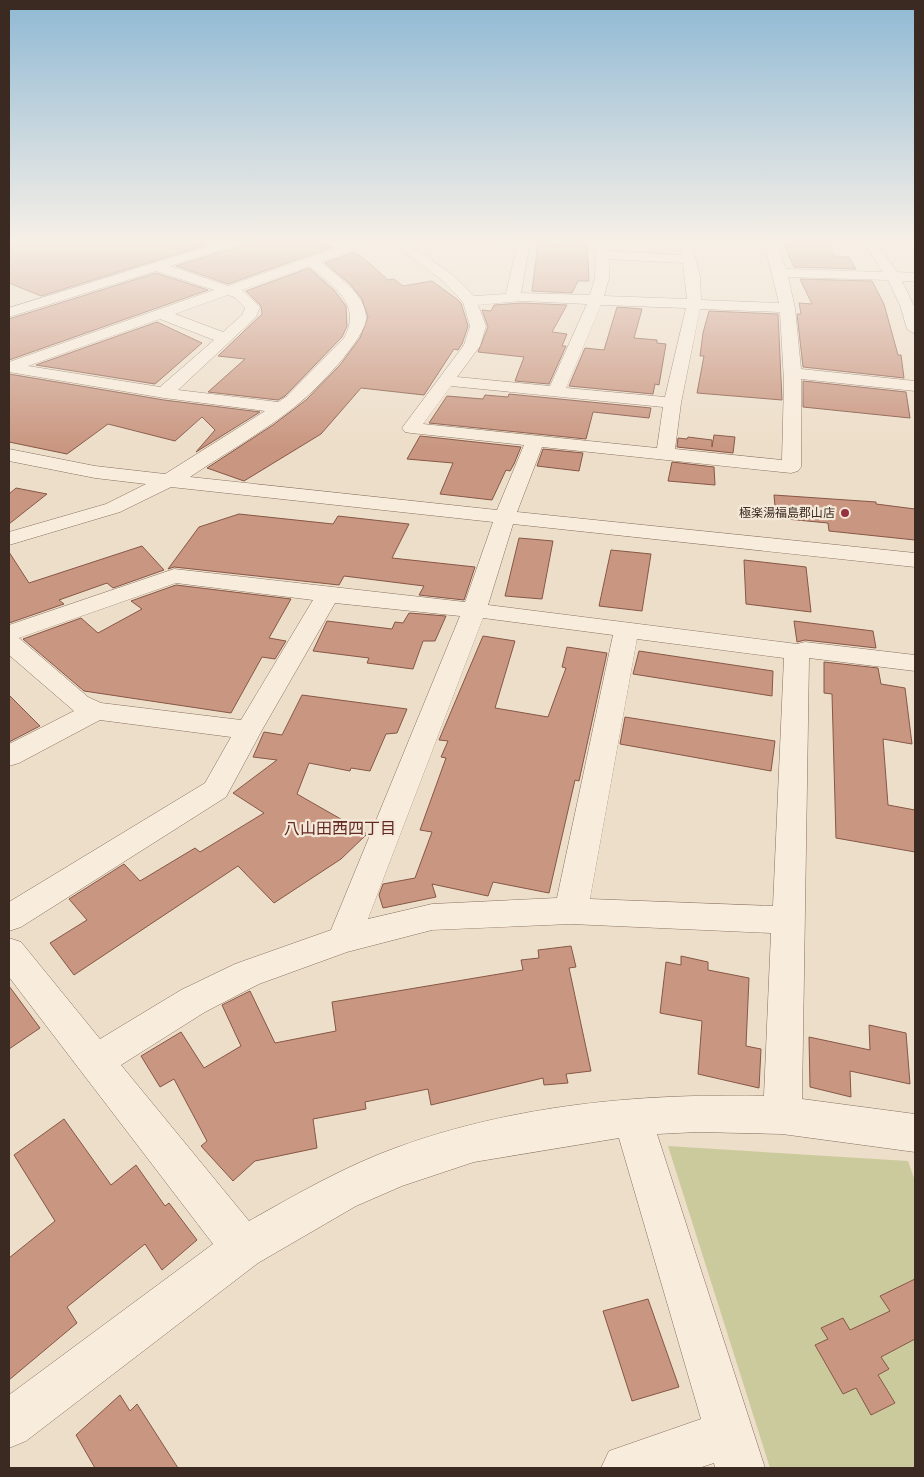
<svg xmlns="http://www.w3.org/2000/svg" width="924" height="1477" font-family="Georgia,'Noto Sans JP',serif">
  <rect width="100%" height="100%" fill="#eddec9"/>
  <path fill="#cbca9d" d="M 668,1146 L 908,1161 L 915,1181 L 915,1468 L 770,1468 Z"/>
  <path fill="#c99681" stroke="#865746" d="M 9,241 L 218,241 L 41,296 L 9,283 Z
    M 244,241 L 311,241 L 332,247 L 228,284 L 176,266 L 241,246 Z
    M 564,241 L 587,241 L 589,281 L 578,281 L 572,293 L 532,291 L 538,243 L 564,244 Z
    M 782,241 L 827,241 L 834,256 L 849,257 L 856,269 L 794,267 Z
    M 353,253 L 361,256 L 388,280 L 394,279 L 403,286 L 432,281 L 458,300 L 461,303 L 468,326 L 462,344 L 458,350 L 454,349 L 424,395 L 361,388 L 321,434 L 244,481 L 207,468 L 273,425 L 306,400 L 340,365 L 360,338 L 368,317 L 362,299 L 350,284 L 325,263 Z
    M 309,268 L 334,290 L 346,306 L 347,326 L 342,337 L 285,396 L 278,400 L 208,392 L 245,359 L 218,356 L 262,314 L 261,306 L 246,291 Z
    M 156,273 L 208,290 L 9,360 L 9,319 Z
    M 800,279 L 872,281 L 884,304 L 898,355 L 901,355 L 904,378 L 803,367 L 797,314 L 801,314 L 799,303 L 812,304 Z
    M 522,303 L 567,305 L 552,332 L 567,334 L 562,346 L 566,346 L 549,384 L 515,381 L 524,357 L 478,352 L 488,327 L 482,310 L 491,311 L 494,305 Z
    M 617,307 L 642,309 L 634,338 L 657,340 L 657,343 L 666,344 L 659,385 L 655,384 L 653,394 L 569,386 L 585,348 L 604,350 Z
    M 709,311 L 778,314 L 782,400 L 697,393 L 704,356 L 700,356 L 703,333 Z
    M 157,322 L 202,343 L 155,384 L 36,365 Z
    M 9,374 L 164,400 L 260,412 L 196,452 L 215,430 L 202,417 L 175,441 L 108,424 L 67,454 L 9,442 Z
    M 803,381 L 906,392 L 910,418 L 803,407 Z
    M 509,394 L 651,408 L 649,418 L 593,412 L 586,439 L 429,423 L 447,396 L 483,399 L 485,395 L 508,397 Z
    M 714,435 L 735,437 L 733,453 L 677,447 L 678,438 L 687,439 L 688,437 L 712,440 L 712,447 Z
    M 420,436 L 521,447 L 514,464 L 510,471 L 506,470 L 492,500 L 440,494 L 453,463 L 407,459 Z
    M 543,449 L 583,453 L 579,471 L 537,466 Z
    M 672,462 L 714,467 L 715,485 L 668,481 Z
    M 16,488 L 47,494 L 9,524 L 9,494 Z
    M 774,495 L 876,502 L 876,504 L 915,509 L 915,540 L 829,531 L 828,523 L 776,518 Z
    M 239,514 L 333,524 L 338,516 L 409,524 L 392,558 L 475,567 L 464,600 L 419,595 L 424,586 L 344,576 L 339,585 L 174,567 L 168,569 L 199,527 Z
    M 519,538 L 553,541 L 542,599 L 505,596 Z
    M 142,546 L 164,570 L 113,588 L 107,583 L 59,600 L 64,604 L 9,623 L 9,552 L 29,583 Z
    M 611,550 L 651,554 L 642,611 L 599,606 Z
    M 744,560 L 806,567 L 811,612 L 746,604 Z
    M 176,585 L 291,599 L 269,638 L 286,641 L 275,659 L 262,657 L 231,713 L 84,691 L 23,639 L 81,618 L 98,633 L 142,609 L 131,601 Z
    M 409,613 L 446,616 L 435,641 L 423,641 L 413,669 L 367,663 L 369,658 L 313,651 L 327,621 L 392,629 L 395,622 L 403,623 Z
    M 794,621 L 873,631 L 876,648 L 805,640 L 797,642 Z
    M 483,636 L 515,641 L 495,708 L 548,717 L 566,668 L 562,667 L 567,647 L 607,653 L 579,781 L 575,780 L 549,893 L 493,882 L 488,896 L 432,884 L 436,897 L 383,908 L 379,895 L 383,884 L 415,878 L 432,832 L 420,830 L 446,758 L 441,757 L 448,741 L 439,740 Z
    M 639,651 L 773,671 L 772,696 L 633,674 Z
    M 824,662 L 878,668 L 881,684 L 905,688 L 912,744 L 883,739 L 888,805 L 915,810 L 915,852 L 836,838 L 832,694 L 824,693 Z
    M 9,695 L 40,726 L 9,742 Z
    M 302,695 L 407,709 L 397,733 L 386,734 L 370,771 L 351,768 L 350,771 L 309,763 L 297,794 L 367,834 L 341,859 L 274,903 L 238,866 L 74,975 L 50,943 L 87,920 L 69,899 L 124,864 L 140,881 L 195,848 L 200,852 L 264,813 L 233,793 L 277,760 L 253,757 L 264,732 L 282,735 Z
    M 625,717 L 775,741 L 771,771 L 620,744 Z
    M 571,946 L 576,967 L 569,968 L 591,1071 L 566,1074 L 568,1083 L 544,1085 L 543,1078 L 431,1105 L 428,1089 L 365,1102 L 366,1109 L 313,1119 L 317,1148 L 255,1161 L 233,1181 L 201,1146 L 207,1141 L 174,1079 L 160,1087 L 141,1056 L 181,1032 L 204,1068 L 241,1046 L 222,1005 L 250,991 L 275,1043 L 336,1031 L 332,1002 L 523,970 L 521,960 L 539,958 L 538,950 Z
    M 681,956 L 708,962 L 708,970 L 749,978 L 746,1046 L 761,1049 L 759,1088 L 698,1074 L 702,1021 L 660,1013 L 666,962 L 681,965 Z
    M 9,986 L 40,1028 L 9,1049 Z
    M 869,1025 L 906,1033 L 910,1084 L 850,1071 L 851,1097 L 810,1087 L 809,1037 L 870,1050 Z
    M 64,1119 L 111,1185 L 136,1165 L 165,1206 L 169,1203 L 197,1240 L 162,1270 L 145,1244 L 67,1307 L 77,1323 L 9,1380 L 9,1258 L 55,1221 L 14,1155 Z
    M 915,1279 L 915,1339 L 881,1357 L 889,1369 L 878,1375 L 895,1403 L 871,1415 L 856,1388 L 843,1394 L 815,1345 L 828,1339 L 821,1328 L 843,1318 L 850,1330 L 890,1311 L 880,1296 Z
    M 648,1299 L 679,1387 L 632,1401 L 603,1311 Z
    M 120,1395 L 130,1411 L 137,1404 L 178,1468 L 95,1468 L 76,1435 Z"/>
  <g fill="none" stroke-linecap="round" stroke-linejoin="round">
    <defs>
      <path id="minor" d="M 224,241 L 242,241 L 240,244 L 170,266 L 228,286 L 347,244 L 347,241 L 359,241 L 359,249 L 321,262 C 337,276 365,293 366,317 C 368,337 314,392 297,405 C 265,431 225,453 190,477 L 497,510 L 524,445 L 411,433 L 405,432 L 402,428 L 464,345 L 470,326 L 463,302 L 444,282 L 391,241 L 405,241 L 454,276 L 474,296 L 506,294 L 518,241 L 530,241 L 521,293 L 590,295 L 595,278 L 596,241 L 608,241 L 608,251 L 682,255 L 679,241 L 691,241 L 700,276 L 701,300 L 779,303 L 764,241 L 776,241 L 786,269 L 883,272 L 863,241 L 875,241 L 897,272 L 915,273 L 915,281 L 902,281 L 915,308 L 915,334 L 907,329 L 900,305 L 888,280 L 788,277 L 795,308 L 801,369 L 915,381 L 915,391 L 801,379 L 801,467 L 798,471 L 791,473 L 542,447 L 517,512 L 915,553 L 915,567 L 513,524 L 488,605 L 797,644 L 805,642 L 915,655 L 915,671 L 809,658 L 802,1099 L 915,1114 L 915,1152 L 782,1134 L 698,1132 L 657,1134 L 765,1468 L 715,1468 L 714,1463 L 699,1468 L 601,1468 L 609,1451 L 701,1419 L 619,1138 L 474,1162 L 402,1186 L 356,1206 L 258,1263 L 26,1441 L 9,1448 L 9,1395 L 213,1244 L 9,977 L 9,938 L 21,942 L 100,1039 L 181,990 L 235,964 L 331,930 L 460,616 L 335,603 L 262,730 L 226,797 L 21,927 L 9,931 L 9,902 L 205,783 L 231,737 L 100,720 L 19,763 L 9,766 L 9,744 L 74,711 L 9,655 L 9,625 L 174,569 L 465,602 L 493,522 L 171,487 L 120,512 L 9,545 L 9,532 L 106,504 L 146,484 L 95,478 L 9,461 L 9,449 L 95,466 L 165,474 L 265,411 L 164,398 L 9,372 L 9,362 L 214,290 L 156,271 L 9,317 L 9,308 ZM 609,259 L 683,263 L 687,299 L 604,296 L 609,278 ZM 309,266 C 333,286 363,304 344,338 L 286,397 L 278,402 L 178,390 L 256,317 L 260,307 L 242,290 ZM 228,295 L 234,297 L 245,308 L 242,315 L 223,332 L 175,314 ZM 522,301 L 587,304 L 550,386 L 457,377 L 480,346 L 486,326 L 478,305 ZM 601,305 L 686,308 L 665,397 L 566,388 ZM 700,309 L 780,312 L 784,381 L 782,460 L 675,449 L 681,403 ZM 160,319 L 214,340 L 160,387 L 28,366 ZM 451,386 L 663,407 L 657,448 L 423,424 ZM 176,583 L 313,600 L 241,720 L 101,703 L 88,697 L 19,638 ZM 483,618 L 613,635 L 557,898 L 432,904 L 368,919 ZM 637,639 L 784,658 L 773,906 L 590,899 ZM 571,924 L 771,933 L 764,1096 C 641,1093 514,1105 398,1147 C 345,1166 297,1194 249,1221 L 121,1065 L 205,1012 L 259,984 L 347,952 L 432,930 Z"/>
    </defs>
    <use href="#minor" stroke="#886f5f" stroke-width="1"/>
    <use href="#minor" fill="#f8ecdc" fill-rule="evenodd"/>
  </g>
  <linearGradient id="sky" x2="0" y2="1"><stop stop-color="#8fb9d4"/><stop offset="0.54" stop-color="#f7f0e7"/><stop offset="1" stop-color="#f7f0e7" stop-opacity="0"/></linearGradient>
  <rect width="924" height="448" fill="url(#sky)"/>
  <circle fill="#94323f" stroke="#f4e9d8" stroke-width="2" cx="845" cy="513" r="5"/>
  <g text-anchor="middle" stroke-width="4.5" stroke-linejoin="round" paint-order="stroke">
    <g font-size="12" fill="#3a2a21" stroke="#f4e9d8" text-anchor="end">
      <text x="835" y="517">極楽湯福島郡山店</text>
    </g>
    <g font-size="16" fill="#642823" stroke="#f4e9d8">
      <text x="340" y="834">八山田西四丁目</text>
    </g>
  </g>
  <rect width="924" height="1477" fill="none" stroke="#3a2a21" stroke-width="20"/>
</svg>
